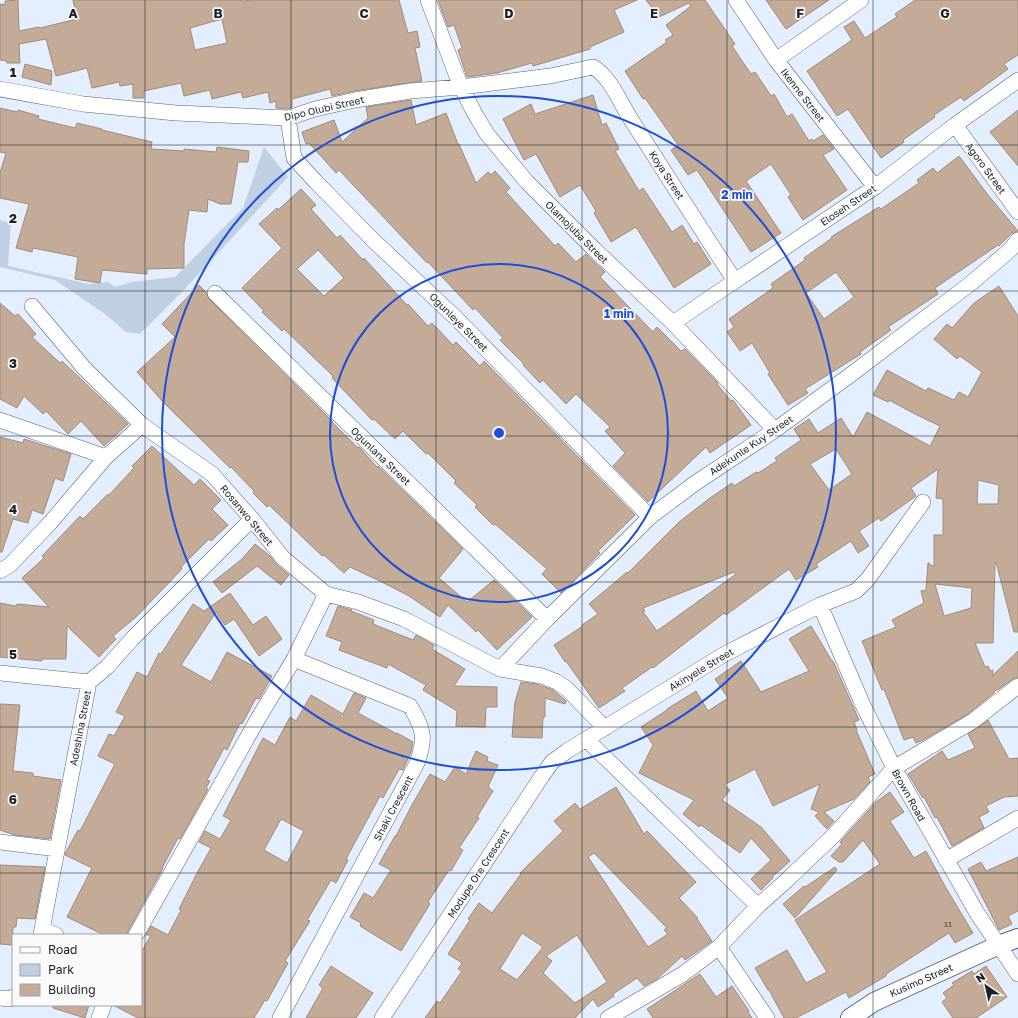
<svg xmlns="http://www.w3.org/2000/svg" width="1018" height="1018" font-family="'Golos Text',sans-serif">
  <rect width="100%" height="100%" fill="#e3eefe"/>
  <path fill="#c1cfe2" d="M 264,147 L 288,177 L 182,292 L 140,334 L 126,332 L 105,314 L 55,280 L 0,267 L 0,220 L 11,223 L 8,266 L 89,284 L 108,282 L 115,287 L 132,282 L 175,277 L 243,208 Z"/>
  <path fill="#c4ab97" stroke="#a28a77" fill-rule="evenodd" d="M 18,0 L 19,31 L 39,27 L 40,28 L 77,19 L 73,0 L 242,0 L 243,1 L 253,0 L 399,0 L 408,33 L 417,31 L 420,47 L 415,48 L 422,81 L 354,91 L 332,96 L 330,89 L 292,99 L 292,107 L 287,109 L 276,108 L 276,101 L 270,103 L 268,92 L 243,98 L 241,92 L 212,99 L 210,90 L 184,96 L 181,83 L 144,91 L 144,98 L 133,98 L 133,84 L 120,86 L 119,82 L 92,88 L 87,68 L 56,76 L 46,39 L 19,44 L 20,63 L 7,63 L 7,61 L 0,60 L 0,4 L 5,5 L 5,1 ZM 222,19 L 227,43 L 195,50 L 190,28 Z
    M 438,0 L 637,0 L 614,10 L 624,32 L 590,47 L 590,49 L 533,66 L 532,63 L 497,73 L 467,77 L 458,50 L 462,48 L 454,25 L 448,27 Z
    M 646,0 L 705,0 L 735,44 L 732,46 L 751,74 L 755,72 L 771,96 L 774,94 L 787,117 L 792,114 L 809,141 L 812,139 L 813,141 L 823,135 L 834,149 L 823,155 L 847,190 L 803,220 L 788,197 L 791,195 L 771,164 L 746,181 L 781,233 L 751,252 L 697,170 L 688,175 L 671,150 L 678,145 L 645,98 L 643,99 L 625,71 L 667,42 L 665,40 L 673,35 L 666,25 L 691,6 L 689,3 L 659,17 Z
    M 766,0 L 829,0 L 786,29 Z
    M 915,0 L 1018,0 L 1018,55 L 1004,64 L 1008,69 L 964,101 L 961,97 L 934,115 L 935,117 L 903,140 L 904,142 L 881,158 L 848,109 L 837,116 L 807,71 L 852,40 L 844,27 L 854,21 L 865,38 L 897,17 L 895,14 Z
    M 25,64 L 52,71 L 51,85 L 22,77 Z
    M 593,95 L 602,125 L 606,123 L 619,149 L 615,151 L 639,191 L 643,188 L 672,232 L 682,225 L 694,244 L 697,242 L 711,264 L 674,288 L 636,227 L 611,242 L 594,213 L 596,211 L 580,185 L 560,197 L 536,154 L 524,160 L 503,119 L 531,104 L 535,114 Z
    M 411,100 L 416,125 L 446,113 L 458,144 L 459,144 L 476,183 L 488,172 L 491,175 L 495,171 L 510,188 L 506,192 L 555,246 L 558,243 L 576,262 L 586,254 L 605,272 L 600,277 L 653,332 L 657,327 L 681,351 L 685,349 L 718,383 L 717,384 L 731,401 L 733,400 L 751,425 L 710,453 L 706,447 L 648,502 L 613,466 L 625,453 L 605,431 L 610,427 L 576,394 L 566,404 L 543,380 L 540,383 L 523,365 L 524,364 L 500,340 L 503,338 L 475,308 L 473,310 L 428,262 L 427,263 L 406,241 L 339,170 L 336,173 L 309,143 L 306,144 L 302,132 L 334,120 L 342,142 L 368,118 L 366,107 Z
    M 0,108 L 17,112 L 18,110 L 39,116 L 38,119 L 75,128 L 77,123 L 102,129 L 102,130 L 152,142 L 151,149 L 184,151 L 184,149 L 216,152 L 217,147 L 249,151 L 248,162 L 238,162 L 231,204 L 220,204 L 208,199 L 207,212 L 189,210 L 184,244 L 184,268 L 147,269 L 147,274 L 102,270 L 100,283 L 75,279 L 78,257 L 33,248 L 32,252 L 16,248 L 29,204 L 0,198 L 0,173 L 6,153 L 0,152 Z
    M 1018,110 L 1018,166 L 990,132 Z
    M 959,156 L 988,195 L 1018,231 L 1011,234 L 999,246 L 998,245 L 935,288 L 938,294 L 888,327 L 891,330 L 860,352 L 861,354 L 805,389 L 808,393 L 788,405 L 768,374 L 770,373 L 752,343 L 740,351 L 727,332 L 734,327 L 729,319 L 773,288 L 771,284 L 805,260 L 804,258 L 832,238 L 831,237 L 879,207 L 881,209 L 919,183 L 917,180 L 933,168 L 937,173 ZM 836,272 L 854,297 L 824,319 L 806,293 Z
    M 301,189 L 316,205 L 311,209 L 337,238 L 340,235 L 363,260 L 364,258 L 407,305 L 408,304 L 428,326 L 432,323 L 453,345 L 456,342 L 480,366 L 484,361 L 635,515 L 598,551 L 600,553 L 561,593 L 542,574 L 547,569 L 495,524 L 493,525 L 475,507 L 477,505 L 454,483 L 456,481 L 428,453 L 426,454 L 403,431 L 395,439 L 374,419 L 372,420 L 332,378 L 333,376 L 284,329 L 282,331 L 262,312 L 264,311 L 242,288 L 282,248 L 259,224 L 277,208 L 278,210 ZM 318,250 L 344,278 L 324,296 L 297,269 Z
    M 199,285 L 206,292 L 209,299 L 333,422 L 332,422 L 358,448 L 359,447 L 377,467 L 378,466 L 463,549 L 439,578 L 467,602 L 494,580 L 532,617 L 497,650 L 478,630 L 476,632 L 448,605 L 440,617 L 409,596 L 384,583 L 350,567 L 344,573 L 324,555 L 322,556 L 269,505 L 267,507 L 253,493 L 254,491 L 231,467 L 230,468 L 162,401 L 137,372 L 175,337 L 162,324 Z
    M 999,286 L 1018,316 L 1018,632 L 1014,632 L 996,562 L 995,562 L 993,643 L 975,643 L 985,667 L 988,666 L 990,671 L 993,670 L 992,676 L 1018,651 L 1018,677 L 1013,679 L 999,689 L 994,691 L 994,693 L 968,714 L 923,740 L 916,743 L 913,737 L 904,740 L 884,689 L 882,690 L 862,641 L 896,627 L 892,620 L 924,603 L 921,591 L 926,590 L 928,563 L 929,563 L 930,565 L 934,566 L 934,535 L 943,535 L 943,499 L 936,498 L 938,469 L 911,488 L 916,496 L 881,521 L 879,518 L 859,531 L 869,546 L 858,553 L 851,541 L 816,564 L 818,567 L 796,580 L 789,569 L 726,615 L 724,613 L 653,668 L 652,667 L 622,688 L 625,691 L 599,708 L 566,661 L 565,662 L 554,645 L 583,626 L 582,625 L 598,614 L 589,604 L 627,572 L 628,573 L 679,522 L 710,498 L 732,483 L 734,486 L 756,472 L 758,473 L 777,461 L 775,458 L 801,440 L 794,429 L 809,419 L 818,433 L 841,418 L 853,437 L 867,412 L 930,446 L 940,426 L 915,414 L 889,400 L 888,402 L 873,395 L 887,370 L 926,391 L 928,388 L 954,400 L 959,392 L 968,397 L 982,372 L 960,356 L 957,359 L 934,339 L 947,324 L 952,328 L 974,303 ZM 836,449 L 852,474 L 829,490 L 810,464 ZM 978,480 L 999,485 L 998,504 L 977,504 ZM 734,572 L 736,574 L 657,631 L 643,612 L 645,611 L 643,608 ZM 935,584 L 972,588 L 971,608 L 944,616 Z
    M 0,303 L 15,316 L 18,314 L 36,334 L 32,337 L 60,363 L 62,361 L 128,424 L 104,446 L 81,421 L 68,434 L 46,411 L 43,414 L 24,396 L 17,408 L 0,399 Z
    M 0,437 L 23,443 L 24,439 L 71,454 L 63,481 L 55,478 L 43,514 L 32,510 L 28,523 L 13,519 L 2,552 L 0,552 Z
    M 152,446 L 194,485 L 200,479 L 221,500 L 212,509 L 228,525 L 211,541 L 209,539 L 181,567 L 182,569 L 136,617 L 113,636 L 116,639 L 99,657 L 67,626 L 66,659 L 42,659 L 42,661 L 0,657 L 0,603 L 16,606 L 17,604 L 49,607 L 22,578 L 44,558 L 42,556 L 80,516 L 83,519 L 108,494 L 109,495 L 134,468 L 132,466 Z
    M 255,544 L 270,556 L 277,565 L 289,575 L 281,585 L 257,566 L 222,593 L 213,582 L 242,559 Z
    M 230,593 L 253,625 L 266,616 L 282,639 L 259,656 L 234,619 L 225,625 L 216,612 L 181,665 L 211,682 L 227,652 L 272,676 L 259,699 L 256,698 L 242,724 L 240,723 L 227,750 L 224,748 L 207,780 L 210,781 L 206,788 L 208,789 L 180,839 L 178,838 L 162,868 L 163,868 L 128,931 L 127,935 L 104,935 L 67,917 L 92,868 L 65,855 L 66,852 L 78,830 L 80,831 L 115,764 L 98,756 L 109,734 L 114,736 L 125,716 L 116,712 L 137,672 L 147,677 L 159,653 L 161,654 L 193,604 L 204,611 Z
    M 338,606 L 352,610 L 351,611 L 374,620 L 373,624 L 413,640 L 416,635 L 434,645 L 432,649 L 465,669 L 454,686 L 497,687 L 497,707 L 486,707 L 485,727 L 456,726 L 457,711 L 423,690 L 426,685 L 388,664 L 387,668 L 339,650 L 342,642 L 326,636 Z
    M 811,626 L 832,661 L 833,661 L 859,720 L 854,722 L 857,730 L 856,730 L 875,774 L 868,777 L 870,782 L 854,799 L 824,812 L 834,821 L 827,829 L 815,816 L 819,812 L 811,809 L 820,784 L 773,806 L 755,769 L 724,785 L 730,790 L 722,800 L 761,827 L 790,861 L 772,877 L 773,878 L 761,890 L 751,879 L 771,860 L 751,838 L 740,853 L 701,825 L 699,827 L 683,814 L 694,800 L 639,773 L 653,745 L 641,727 L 667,710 L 667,709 L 696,691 L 708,711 L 728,698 L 715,679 L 741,661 L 761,692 L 809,671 L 789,639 Z
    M 521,682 L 536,684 L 553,690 L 566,701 L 565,704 L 545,698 L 545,717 L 543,717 L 542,738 L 512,737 L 515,702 Z
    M 354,693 L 366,698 L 358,713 L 397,734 L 397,733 L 413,742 L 411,752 L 403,770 L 399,769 L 383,798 L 380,796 L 346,859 L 348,860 L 336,883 L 331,880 L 307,920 L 310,921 L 285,961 L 288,963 L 267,1001 L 265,1000 L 254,1018 L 138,1018 L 113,1005 L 141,1005 L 141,953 L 151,935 L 146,935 L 151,926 L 168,935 L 181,910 L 179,909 L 196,875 L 211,848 L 199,842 L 205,831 L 220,839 L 231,820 L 223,816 L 263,738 L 275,745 L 290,717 L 296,721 L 311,695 L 343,714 ZM 281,819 L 304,831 L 287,863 L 264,850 Z
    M 0,704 L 20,705 L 13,771 L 33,773 L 33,776 L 61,780 L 50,839 L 15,835 L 0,830 Z
    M 988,720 L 1009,759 L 1018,758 L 1018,796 L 1004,797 L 986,806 L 989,812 L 979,817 L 984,828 L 952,846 L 937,817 L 935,818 L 924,797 L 923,798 L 908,774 L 942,751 L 948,760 L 975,748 L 968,734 Z
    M 476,751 L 488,757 L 487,761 L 498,765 L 488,787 L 493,791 L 477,817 L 479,818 L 459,848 L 463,850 L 451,871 L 449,870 L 428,902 L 430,904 L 401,951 L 360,926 L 361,923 L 350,917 L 364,893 L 373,898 L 391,870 L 379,864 L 395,836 L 396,836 L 413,803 L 430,774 L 445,782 L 455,767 L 466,774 Z
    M 616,787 L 644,834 L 647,831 L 696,882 L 679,898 L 698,918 L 697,919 L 712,941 L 685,960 L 682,956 L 657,979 L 644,986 L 637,978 L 613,994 L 614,996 L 598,1007 L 593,999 L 575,1018 L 425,1018 L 437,1001 L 440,1003 L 462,971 L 458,969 L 462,963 L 448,954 L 470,920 L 468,919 L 479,903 L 492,913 L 521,874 L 520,873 L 563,831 L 554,821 L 575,803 L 580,809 ZM 594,853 L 667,928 L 664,930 L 668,934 L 648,947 L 588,857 ZM 522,933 L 543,947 L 517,980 L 500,969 ZM 577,935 L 607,982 L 575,1003 L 543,973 L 552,961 L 546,956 Z
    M 890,792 L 904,812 L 890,821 L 914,858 L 926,851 L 946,888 L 973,933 L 955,943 L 949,933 L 886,974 L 886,976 L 849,998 L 846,992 L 796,1018 L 784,1018 L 769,990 L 768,990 L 755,968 L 787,950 L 806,983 L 827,972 L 795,920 L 880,864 L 863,840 L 843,862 L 839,862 L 831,856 L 842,844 L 840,842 L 876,802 Z
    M 1018,857 L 1018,911 L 1008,916 L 1012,924 L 999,930 L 968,869 L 981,862 L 986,871 Z
    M 0,865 L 45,867 L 35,919 L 17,918 L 16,927 L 13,927 L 12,945 L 0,944 Z
    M 835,867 L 837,870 L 795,918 L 783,904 L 804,886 L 805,887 Z
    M 331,966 L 373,993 L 356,1018 L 306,1018 L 323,988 L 319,985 Z
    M 986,966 L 1007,997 L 976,1018 L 953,1018 L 942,1002 L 947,998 L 943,993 L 954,985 L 952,983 L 972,971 L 974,974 Z
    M 700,974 L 716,997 L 732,986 L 749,1011 L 748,1012 L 752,1018 L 653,1018 L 647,1009 Z
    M 53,1005 L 89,1005 L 85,1018 L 53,1008 Z"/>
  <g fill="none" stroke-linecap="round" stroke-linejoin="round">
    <defs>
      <path id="minor" d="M 428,0 L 461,87 L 475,114 L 487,134 L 527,182 L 595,250 L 673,323 L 775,430
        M 736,0 L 776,60 L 875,187
        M 776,60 L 861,0
        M 0,89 L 83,104 L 176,113 L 288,118 L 315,109 L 355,100 L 410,91 L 461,87 L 550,76 L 593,67 C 611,77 621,105 632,121 C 666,174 700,228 735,281
        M 288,118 L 294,158 L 316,182 L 374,241 L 456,318 L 650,517
        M 955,125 L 1018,212
        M 215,293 L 547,619
        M 32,306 L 84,368 L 142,425 L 212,474 L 252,519 L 283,558 L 326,594 L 358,602 L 404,619 L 500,669 L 542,676 L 557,682 L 567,689 L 605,728
        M 673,323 L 726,287 L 875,187 L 955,125 L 1018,80
        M 0,420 L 106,457
        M 0,571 L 10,565 L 50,523 L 106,457 L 142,425
        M 820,605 L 862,703 L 894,768 L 977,913 L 1018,974
        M 500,669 L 547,619 L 650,517 L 694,484 L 775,430 L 849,376 L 970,284 L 1010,250 L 1018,240
        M 0,673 L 89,682
        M 586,739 L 758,906
        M 0,842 L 57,849
        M 946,860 L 1018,818
        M 42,929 L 56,935
        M 41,935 L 89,682 L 107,667 L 133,638 L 252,519
        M 136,935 L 259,717 L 294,659 L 326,594
        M 719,947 L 767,1018
        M 0,998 L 9,999 L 13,997
        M 99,1018 L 104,1005
        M 280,1018 L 417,763 C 426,738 424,729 410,706 L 294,659
        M 382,1018 L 542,776 L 552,762 L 567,751 L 723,655 L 820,605 L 856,591 L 868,579 L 923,502
        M 608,1018 L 683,974 L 719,947 L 758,906 L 786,881 L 834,835 L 894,768 L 973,721 L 1018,686"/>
      <path id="tertiary" d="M 850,1018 L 874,1002 L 999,945 L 1018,938"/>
    </defs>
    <use href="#minor" stroke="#55657b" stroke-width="16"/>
    <use href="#tertiary" stroke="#55657b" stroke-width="20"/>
    <use href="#minor" stroke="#fff" stroke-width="15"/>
    <use href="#tertiary" stroke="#fff" stroke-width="18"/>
  </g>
  <path fill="none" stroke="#1a212a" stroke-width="1" stroke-opacity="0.55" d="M 145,0 L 145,1018M 291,0 L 291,1018M 436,0 L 436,1018M 582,0 L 582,1018M 727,0 L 727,1018M 873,0 L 873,1018M 0,145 L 1018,145M 0,291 L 1018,291M 0,436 L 1018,436M 0,582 L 1018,582M 0,727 L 1018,727M 0,873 L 1018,873"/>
  <g fill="none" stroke="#1d4ed8" stroke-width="2">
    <circle cx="499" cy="433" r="169"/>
    <circle cx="499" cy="433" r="337"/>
  </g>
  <g text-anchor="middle" stroke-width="3.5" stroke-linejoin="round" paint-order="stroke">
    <g font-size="8" fill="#444445">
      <text x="948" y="927">11</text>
    </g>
    <g font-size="10" fill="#1a212a" stroke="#fafafa">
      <text transform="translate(803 95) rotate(52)" y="4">Ikenne Street</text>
      <text transform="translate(324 108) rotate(-13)" y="4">Dipo Olubi Street</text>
      <text transform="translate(986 168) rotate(54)" y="4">Agoro Street</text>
      <text transform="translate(667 175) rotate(57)" y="4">Koya Street</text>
      <text transform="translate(848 205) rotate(-34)" y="4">Eloseh Street</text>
      <text transform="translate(577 232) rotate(45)" y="4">Olamojuba Street</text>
      <text transform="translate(459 322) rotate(45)" y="4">Ogunleye Street</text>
      <text transform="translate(751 445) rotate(-34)" y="4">Adekunle Kuy Street</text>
      <text transform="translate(381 456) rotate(44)" y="4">Ogunlana Street</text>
      <text transform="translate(247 515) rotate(50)" y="4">Rosanwo Street</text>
      <text transform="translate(701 669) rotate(-31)" y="4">Akinyele Street</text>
      <text transform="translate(80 728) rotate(-79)" y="4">Adeshina Street</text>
      <text transform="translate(909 795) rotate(61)" y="4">Brown Road</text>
      <text transform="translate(393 808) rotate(-62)" y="4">Shaki Crescent</text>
      <text transform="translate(478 873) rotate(-57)" y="4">Modupe Ore Crescent</text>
      <text transform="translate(921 980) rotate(-24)" y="4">Kusimo Street</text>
    </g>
  </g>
  <g font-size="13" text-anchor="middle" font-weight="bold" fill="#1a212a" stroke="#fafafa" stroke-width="3.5" stroke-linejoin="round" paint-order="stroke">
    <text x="73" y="18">A</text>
    <text x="218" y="18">B</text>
    <text x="364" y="18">C</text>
    <text x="509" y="18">D</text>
    <text x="654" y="18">E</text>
    <text x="800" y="18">F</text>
    <text x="945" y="18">G</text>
    <text x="13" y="77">1</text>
    <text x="13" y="223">2</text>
    <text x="13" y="368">3</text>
    <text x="13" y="514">4</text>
    <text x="13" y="659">5</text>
    <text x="13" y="804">6</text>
  </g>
  <circle cx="499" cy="433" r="6" fill="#1d4ed8" stroke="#fafafa" stroke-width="2"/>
  <g font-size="12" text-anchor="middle" font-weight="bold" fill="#1d4ed8" stroke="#fafafa" stroke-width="3.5" stroke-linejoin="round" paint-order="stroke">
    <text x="737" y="199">2 min</text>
    <text x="619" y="318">1 min</text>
  </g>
  <rect x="12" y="934" width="130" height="72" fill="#fafafa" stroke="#a0a3a7"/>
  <rect x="20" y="947" width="20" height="6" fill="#ffffff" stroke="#a0a3a7"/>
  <text x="48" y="954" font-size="12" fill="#1a212a">Road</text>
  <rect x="20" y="964" width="20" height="12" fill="#c1cfe2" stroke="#a0a3a7"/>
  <text x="48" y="974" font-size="12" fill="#1a212a">Park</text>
  <rect x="20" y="984" width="20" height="12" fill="#c4ab97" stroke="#a0a3a7"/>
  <text x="48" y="994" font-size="12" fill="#1a212a">Building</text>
  <g transform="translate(986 986) rotate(326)" stroke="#fafafa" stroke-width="3" paint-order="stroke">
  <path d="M0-3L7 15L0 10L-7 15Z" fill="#1a212a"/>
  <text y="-6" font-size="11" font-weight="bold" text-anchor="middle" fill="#1a212a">N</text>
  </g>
</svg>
